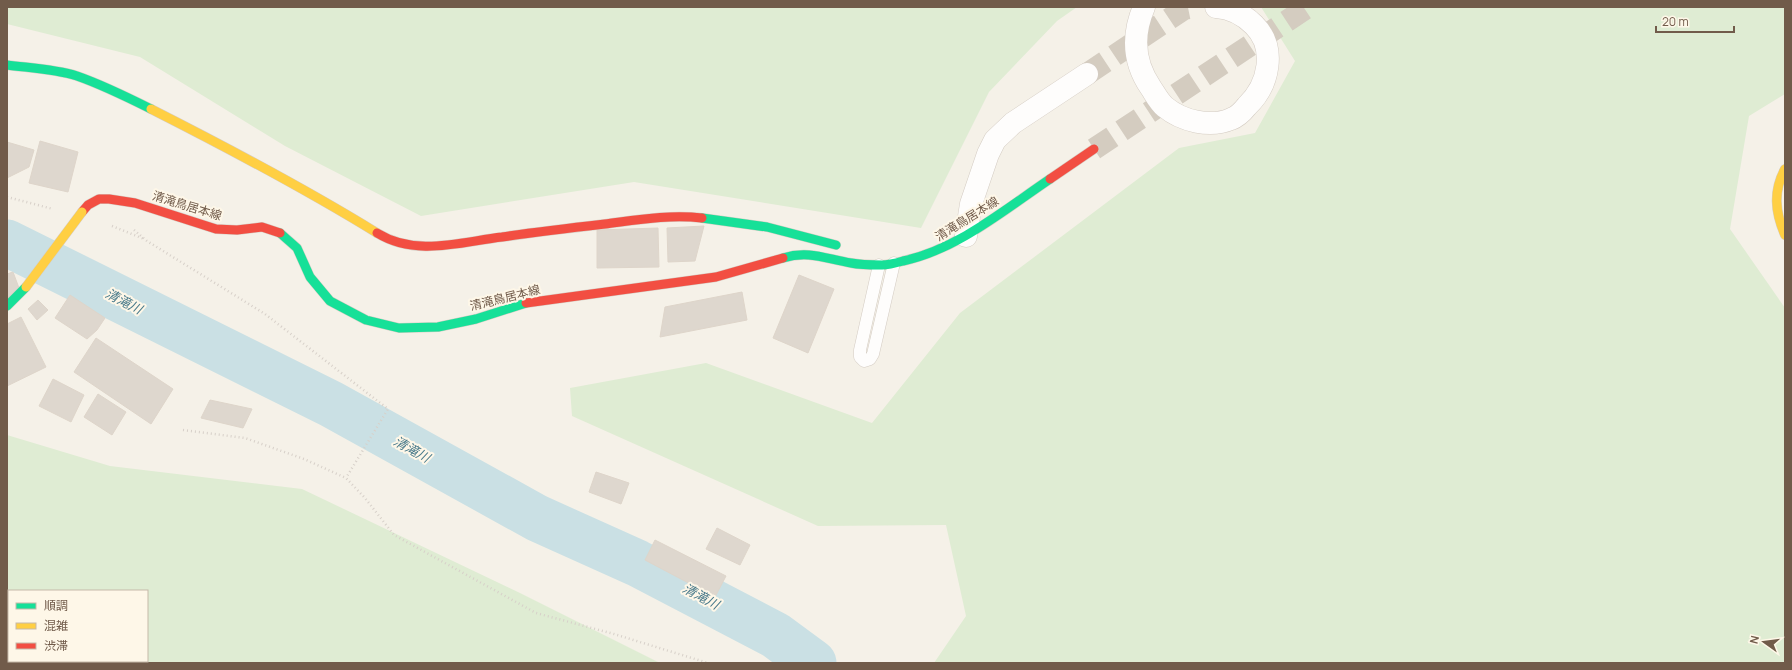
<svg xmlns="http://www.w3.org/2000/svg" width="1792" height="670" font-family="Manrope,'Noto Sans JP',sans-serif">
  <rect width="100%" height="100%" fill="#f5f1e8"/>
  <path fill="#dfecd3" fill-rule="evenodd" d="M 7,7 L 1077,7 L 1057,21 L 989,92 L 921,228 L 634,182 L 421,216 L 285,146 L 140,57 L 7,24 Z
    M 1261,7 L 1785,7 L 1785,94 L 1749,116 L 1730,229 L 1785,308 L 1785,663 L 934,663 L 966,616 L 946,525 L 818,526 L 572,416 L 570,388 L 706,363 L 872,423 L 960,313 L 1179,148 L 1255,133 L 1295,61 Z
    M 7,435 L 110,466 L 302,489 L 520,593 L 660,663 L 7,663 ZM 9,591 L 147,591 L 147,661 L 9,661 Z"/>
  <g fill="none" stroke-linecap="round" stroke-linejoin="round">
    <path stroke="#cae0e4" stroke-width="47" d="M 7,243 L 331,404 L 537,518 L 637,563 L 775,635 L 813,663"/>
  </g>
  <path fill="#ded7ce" stroke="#ded5ca" d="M 40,141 L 78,152 L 68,192 L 29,183 Z
    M 7,142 L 34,150 L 29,167 L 7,178 Z
    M 704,226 L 695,261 L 668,262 L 667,228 Z
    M 658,228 L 659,267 L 597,268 L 597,230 Z
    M 13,272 L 19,288 L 7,299 L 7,274 Z
    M 799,275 L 834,289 L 808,353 L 773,338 Z
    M 742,292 L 747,320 L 660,337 L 665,307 Z
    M 70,295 L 105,318 L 97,330 L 87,339 L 55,318 Z
    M 38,300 L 48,310 L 37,320 L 28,309 Z
    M 21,317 L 46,367 L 7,386 L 7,324 Z
    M 96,338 L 173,389 L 151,424 L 74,372 Z
    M 53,379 L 84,395 L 71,422 L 39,406 Z
    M 98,394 L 126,412 L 112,435 L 84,417 Z
    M 210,400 L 252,409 L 243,428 L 201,418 Z
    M 596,472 L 629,483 L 621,504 L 589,492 Z
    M 717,528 L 750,545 L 740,565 L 706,549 Z
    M 655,540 L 726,576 L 715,597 L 645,560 Z"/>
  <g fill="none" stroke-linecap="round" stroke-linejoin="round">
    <path stroke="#d4ccc0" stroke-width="22" stroke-dasharray="22 11" stroke-linecap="butt" d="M 1087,74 L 1184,9 L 1194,7"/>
    <path stroke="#d4ccc0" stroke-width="22" stroke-dasharray="22 11" stroke-linecap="butt" d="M 1094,149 L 1308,7"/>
    <defs>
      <path id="lane" d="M 879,265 L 860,350 L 860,357 L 864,361 L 870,359 L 873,354 L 894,263"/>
      <path id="street" d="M 1144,7 C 1132,35 1133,62 1151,88 C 1155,94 1159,102 1165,107 C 1182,121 1210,128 1231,119 C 1237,117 1243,111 1247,106 C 1269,85 1277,48 1254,25 C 1243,14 1231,8 1216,7
        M 966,236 L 971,204 L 988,154 L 995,140 L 1013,123 L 1087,74"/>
      <path id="fast" d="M 7,65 C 30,68 55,69 77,76 C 103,85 127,97 151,109
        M 702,218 L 767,227 L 836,245
        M 280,233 L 297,248 L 310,277 L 330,301 L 366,320 L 399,328 L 438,327 L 476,319 L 526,303
        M 783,258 C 809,250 826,259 851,263 C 861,265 872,265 882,265 C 889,265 896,263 903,261 C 958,249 1004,210 1050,179
        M 7,306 L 26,287"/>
      <path id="slow" d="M 151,109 C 228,148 304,188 377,233
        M 1785,169 C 1773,191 1775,212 1785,235"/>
      <path id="jam" d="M 1050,179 L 1094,149
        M 82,212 L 88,205 L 99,199 L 109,199 L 135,203 L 216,229 L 237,230 L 262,227 L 280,233
        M 377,233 C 416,257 460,242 502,237 C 536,232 570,228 605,224 C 636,220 670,214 702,218
        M 526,303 L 716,277 L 783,258"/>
    </defs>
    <use href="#lane" stroke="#d4ccc3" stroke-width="13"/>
    <use href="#street" stroke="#d4ccc3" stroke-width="23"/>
    <use href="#fast" stroke="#d5cdc4" stroke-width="10"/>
    <use href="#slow" stroke="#d5cdc4" stroke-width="10"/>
    <use href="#jam" stroke="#d5cdc4" stroke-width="10"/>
    <path stroke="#d7d0c9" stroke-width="2.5" stroke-dasharray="1 3" stroke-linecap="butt" d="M 7,197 L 53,209
      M 112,226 L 144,239
      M 134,230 L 147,241 L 265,314 L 388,409 L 346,478
      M 183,430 L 245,438 L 304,459 L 346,478 L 365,498 L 394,535 L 536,613 L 614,634 L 708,663"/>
    <use href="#lane" stroke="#fefdfc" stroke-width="12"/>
    <use href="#street" stroke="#fefdfc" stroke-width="22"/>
    <use href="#fast" stroke="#16e098" stroke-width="9"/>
    <use href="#slow" stroke="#ffcf43" stroke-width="9"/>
    <use href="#jam" stroke="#f24e42" stroke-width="9"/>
    <defs>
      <path id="slow-bridge" d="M 26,287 L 82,212"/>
    </defs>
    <use href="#slow-bridge" stroke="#d5cdc4" stroke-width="10" stroke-linecap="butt"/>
    <use href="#slow-bridge" stroke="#ffcf43" stroke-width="9"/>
  </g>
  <g text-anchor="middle" stroke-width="4" stroke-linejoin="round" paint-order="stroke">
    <g font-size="12" fill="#715b4a" stroke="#fef7e8">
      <text transform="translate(187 206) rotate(17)" y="4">清滝鳥居本線</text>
      <text transform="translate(967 219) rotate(-32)" y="4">清滝鳥居本線</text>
      <text transform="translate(505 298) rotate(-14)" y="4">清滝鳥居本線</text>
    </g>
    <g font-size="13" font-style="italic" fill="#47798a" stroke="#fef7e8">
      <text transform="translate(124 301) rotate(27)" y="5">清滝川</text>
      <text transform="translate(412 449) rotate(29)" y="5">清滝川</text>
      <text transform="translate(701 596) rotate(28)" y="5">清滝川</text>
    </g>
  </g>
  <rect width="1792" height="670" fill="none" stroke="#715b4a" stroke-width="16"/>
  <rect x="8" y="590" width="140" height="72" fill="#fef7e8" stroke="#c6b9a9"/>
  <rect x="16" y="603" width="20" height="6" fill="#16e098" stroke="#c6b9a9"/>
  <text x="44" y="610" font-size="12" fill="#715b4a">順調</text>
  <rect x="16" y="623" width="20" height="6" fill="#ffcf43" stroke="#c6b9a9"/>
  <text x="44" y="630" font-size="12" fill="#715b4a">混雑</text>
  <rect x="16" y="643" width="20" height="6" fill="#f24e42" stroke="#c6b9a9"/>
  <text x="44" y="650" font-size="12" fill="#715b4a">渋滞</text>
  <g transform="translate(1764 642) rotate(284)" stroke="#fef7e8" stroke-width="3" paint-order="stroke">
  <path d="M0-3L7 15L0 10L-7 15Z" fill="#715b4a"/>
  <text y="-6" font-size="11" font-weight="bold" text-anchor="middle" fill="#715b4a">N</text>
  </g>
  <path d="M1656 26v6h78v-6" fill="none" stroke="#715b4a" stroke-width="2"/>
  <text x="1662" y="26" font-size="12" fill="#715b4a" stroke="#fef7e8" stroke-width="3" paint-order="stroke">20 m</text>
</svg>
